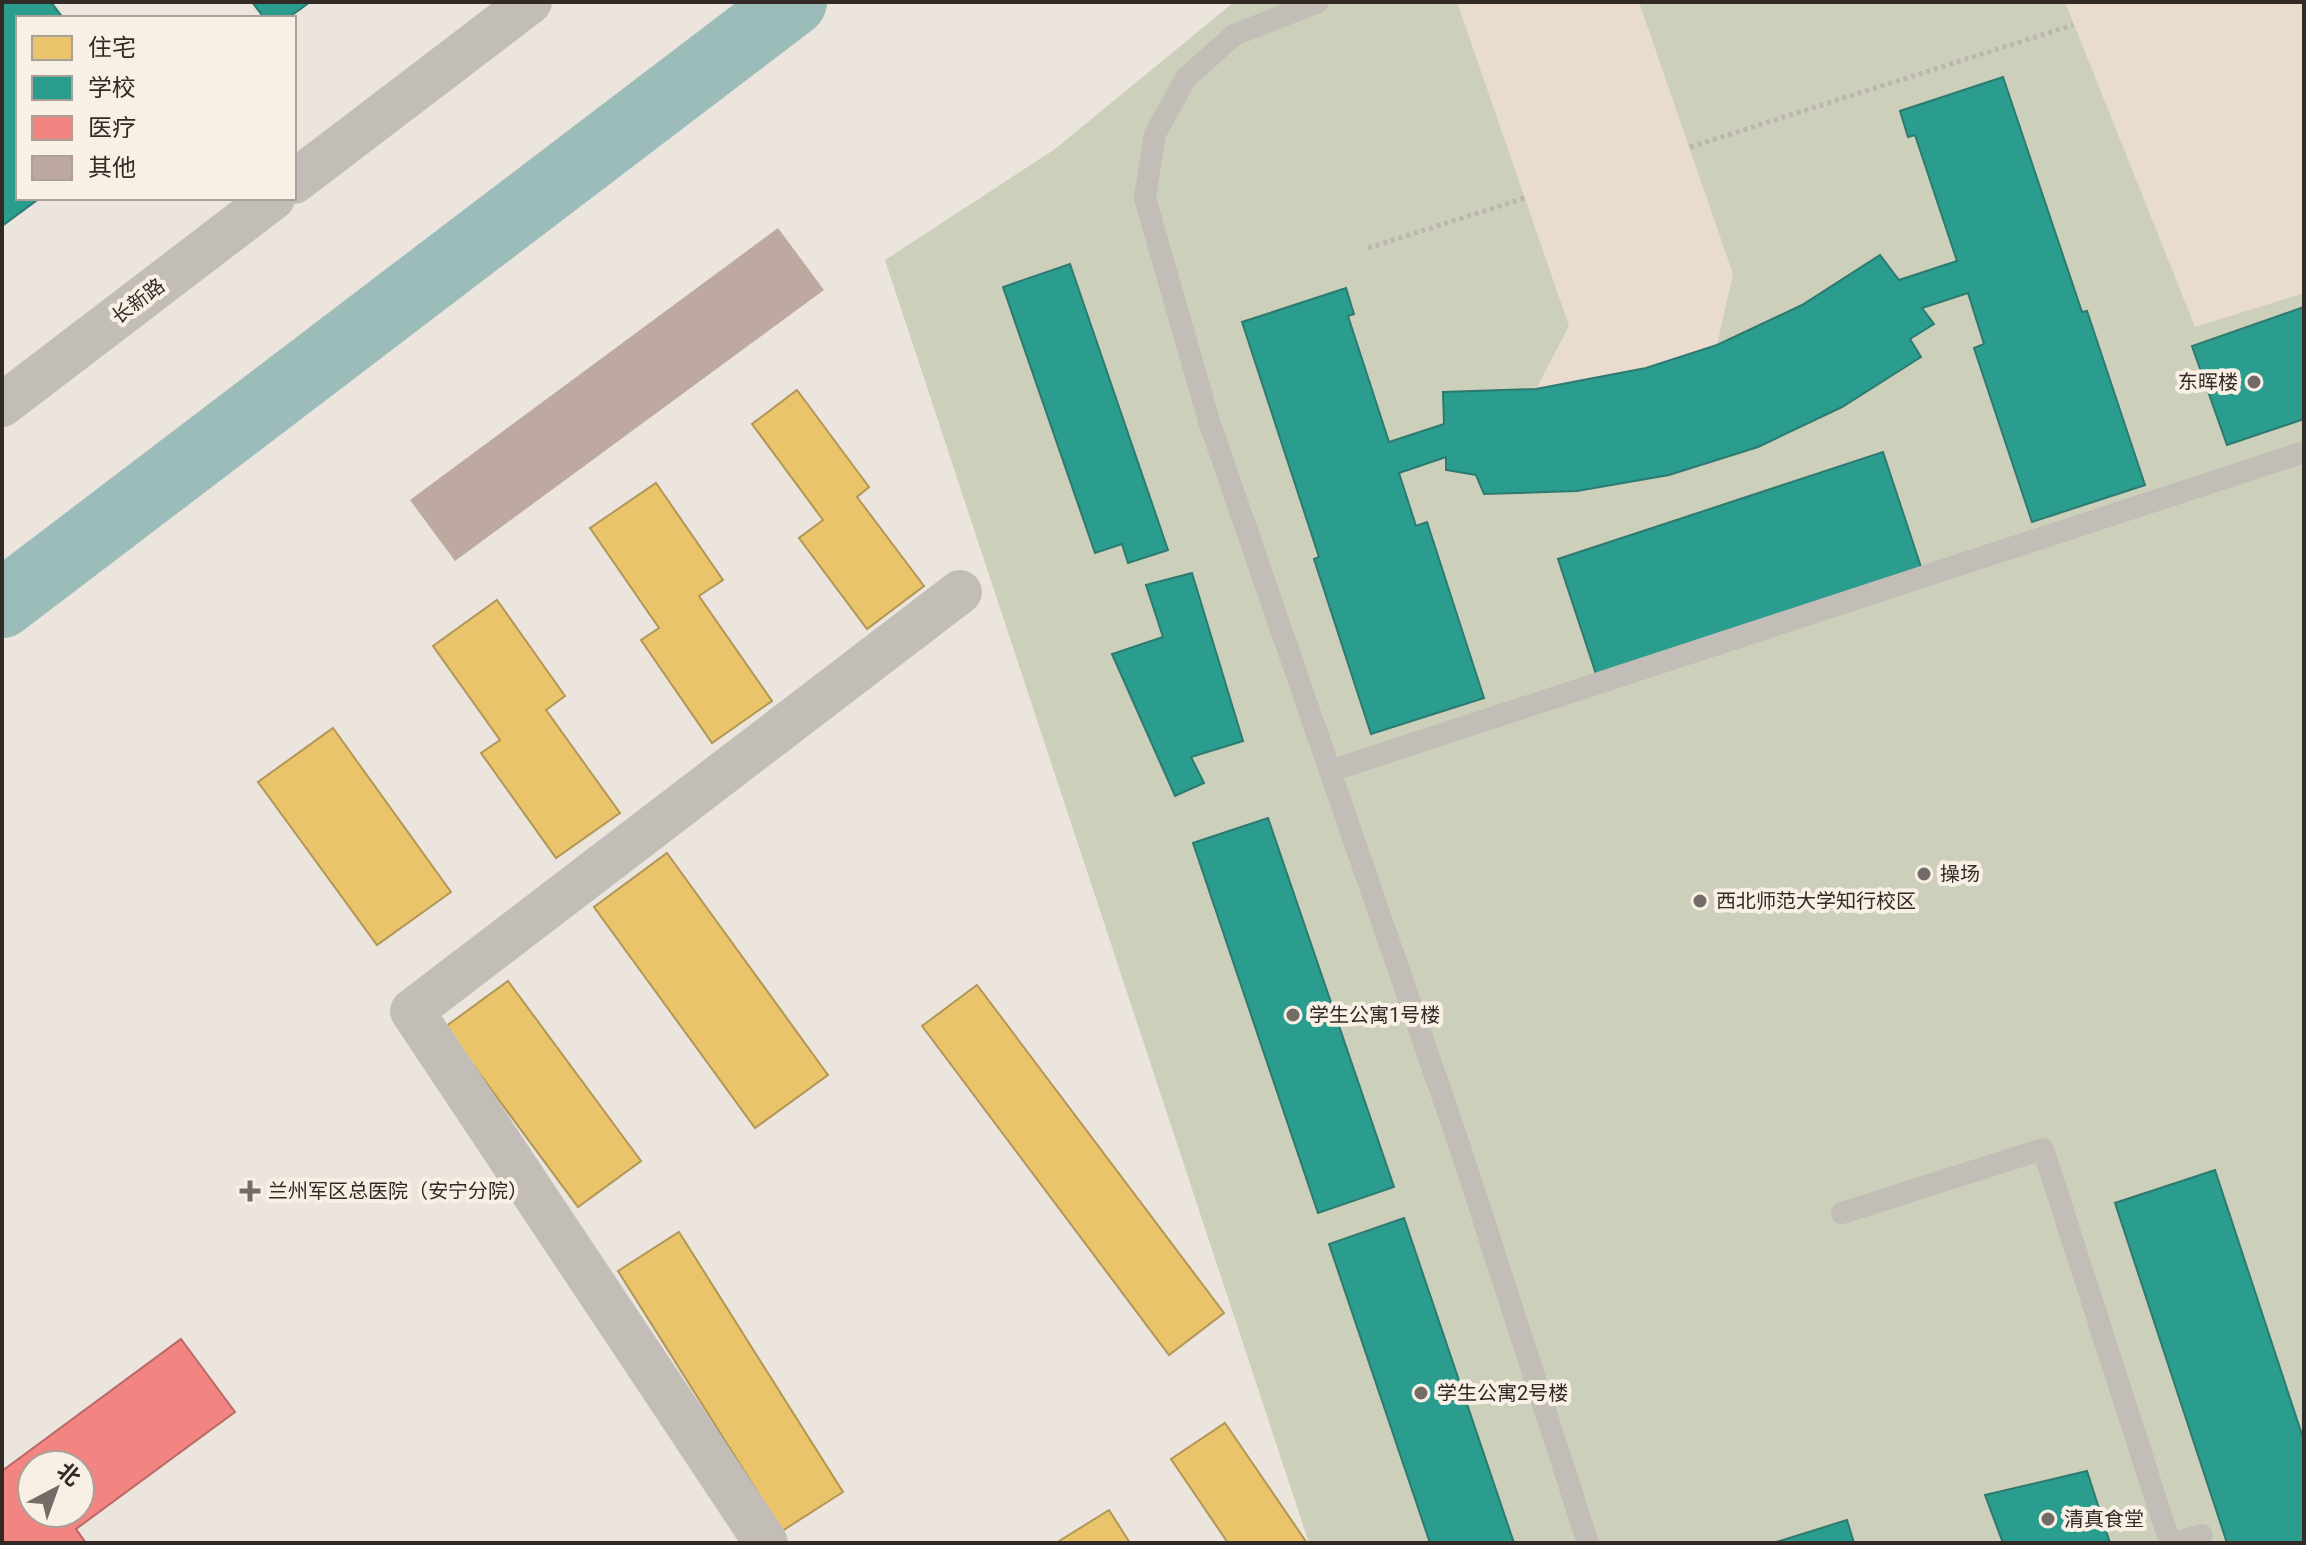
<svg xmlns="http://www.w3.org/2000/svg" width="2306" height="1545" font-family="Roboto,'Noto Sans SC',sans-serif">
  <rect width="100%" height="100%" fill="#ebe5de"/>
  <path fill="#cccfb9" d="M 1234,2 L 2304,2 L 2304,1543 L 1309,1543 L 885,260 L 1055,149 Z"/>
  <path fill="#e9dcce" d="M 1457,2 L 1639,2 L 1733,274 L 1717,345 L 1646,368 L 1536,389 L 1569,326 Z
    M 2065,2 L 2304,2 L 2304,293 L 2195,327 Z"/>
  <path fill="#e9c46a" stroke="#b29656" stroke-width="2" d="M 797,390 L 869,487 L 857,497 L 924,586 L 867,629 L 799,538 L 823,520 L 752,424 Z
    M 656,483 L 723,580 L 699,596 L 772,701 L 712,743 L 641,640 L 659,628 L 590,528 Z
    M 497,600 L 565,696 L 546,710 L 620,813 L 556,858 L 481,753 L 500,740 L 433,646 Z
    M 333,728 L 451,892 L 377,945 L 258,782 Z
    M 667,853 L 828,1075 L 755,1128 L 594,907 Z
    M 508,981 L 641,1161 L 578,1207 L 445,1027 Z
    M 977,985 L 1224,1313 L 1169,1355 L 922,1026 Z
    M 679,1232 L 843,1492 L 782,1531 L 618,1271 Z
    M 1225,1423 L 1307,1543 L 1228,1543 L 1171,1459 Z
    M 1109,1510 L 1130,1543 L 1056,1543 Z"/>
  <path fill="#2a9d8f" stroke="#2d7a70" stroke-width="2" d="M 2,2 L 51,2 L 63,18 L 18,18 L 18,198 L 40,198 L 2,226 Z
    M 252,2 L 310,2 L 288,18 L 264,18 Z
    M 2003,77 L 2082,312 L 2087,311 L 2145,485 L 2032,522 L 1974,348 L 1984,344 L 1968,293 L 1922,308 L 1934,324 L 1910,339 L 1921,357 L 1842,407 L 1758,447 L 1669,475 L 1577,491 L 1484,494 L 1476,475 L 1446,470 L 1446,457 L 1399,473 L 1416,526 L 1427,522 L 1484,698 L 1371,734 L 1314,559 L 1319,557 L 1242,322 L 1346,288 L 1354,314 L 1348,316 L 1389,442 L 1444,424 L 1443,392 L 1536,389 L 1646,368 L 1717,345 L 1802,305 L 1880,255 L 1899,280 L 1957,261 L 1915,135 L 1908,137 L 1900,111 Z
    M 1070,264 L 1168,550 L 1128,563 L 1122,544 L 1095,553 L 1003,287 Z
    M 2304,307 L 2304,419 L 2227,445 L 2192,346 Z
    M 1883,452 L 1921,567 L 1596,674 L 1558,559 Z
    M 1192,573 L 1243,741 L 1191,757 L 1204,783 L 1175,796 L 1112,654 L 1163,637 L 1146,585 Z
    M 1268,818 L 1394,1187 L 1318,1213 L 1193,843 Z
    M 2215,1170 L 2304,1441 L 2304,1543 L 2227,1543 L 2115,1203 Z
    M 1404,1218 L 1514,1543 L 1430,1543 L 1329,1244 Z
    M 2087,1471 L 2110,1543 L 2003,1543 L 1985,1495 Z
    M 1847,1520 L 1854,1543 L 1773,1543 Z"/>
  <path fill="#f28482" stroke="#b96966" stroke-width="2" fill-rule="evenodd" d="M 181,1339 L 235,1412 L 76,1529 L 86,1543 L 2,1543 L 2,1471 ZM 32,1465 L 80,1465 L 80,1513 L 32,1513 Z"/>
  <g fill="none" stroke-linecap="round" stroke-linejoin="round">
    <path stroke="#9cbcba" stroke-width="68" d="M 2,604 L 793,2"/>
  </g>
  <path fill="#bda9a0" d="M 778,228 L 824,290 L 455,561 L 410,500 Z"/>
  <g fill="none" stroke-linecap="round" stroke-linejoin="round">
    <path stroke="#bcb5b0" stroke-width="5" stroke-dasharray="4 4" stroke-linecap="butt" d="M 1690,147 L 2073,25
      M 1368,248 L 1525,198"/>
    <path stroke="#c3bdb8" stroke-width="22" d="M 1318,2 L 1234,35 L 1186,78 L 1155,134 L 1145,198 L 1209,421 L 1460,1147 L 1588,1543
      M 1330,771 L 2304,452
      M 1842,1213 L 2043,1149 L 2170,1543
      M 2174,1543 L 2202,1535"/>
    <path stroke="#c3bdb8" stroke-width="44" d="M 294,182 L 530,2
      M 2,405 L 273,198
      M 766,1543 L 412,1011 L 960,592"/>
  </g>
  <g fill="#736b66" stroke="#f8efe5" stroke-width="3">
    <circle cx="2254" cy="382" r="8"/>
    <circle cx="1924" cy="874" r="8"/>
    <circle cx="1700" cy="901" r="8"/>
    <circle cx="1293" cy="1015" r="8"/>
    <path d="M246 1179h8v8h8v8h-8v8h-8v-8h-8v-8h8z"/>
    <circle cx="1421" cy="1393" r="8"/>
    <circle cx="2048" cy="1519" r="8"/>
  </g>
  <g text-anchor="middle" stroke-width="8" stroke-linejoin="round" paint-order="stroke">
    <g font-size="20" fill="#332a26" stroke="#f8efe5">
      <text transform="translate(138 301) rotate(-37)" y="7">长新路</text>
    </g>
    <g font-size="20" fill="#332a26" stroke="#f8efe5" text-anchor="start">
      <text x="2238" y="389" text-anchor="end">东晖楼</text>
      <text x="1940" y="881">操场</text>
      <text x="1716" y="908">西北师范大学知行校区</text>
      <text x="1309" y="1022">学生公寓1号楼</text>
      <text x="268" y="1198">兰州军区总医院（安宁分院）</text>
      <text x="1437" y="1400">学生公寓2号楼</text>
      <text x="2064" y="1526">清真食堂</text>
    </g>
  </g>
  <rect width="2306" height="1545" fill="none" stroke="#332a26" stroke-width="8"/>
  <rect x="16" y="16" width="280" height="184" fill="#f8efe5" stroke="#a9a099" stroke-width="2"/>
  <rect x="32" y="36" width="40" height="24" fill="#e9c46a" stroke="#a9a099" stroke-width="2"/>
  <text x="88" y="56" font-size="24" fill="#332a26">住宅</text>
  <rect x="32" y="76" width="40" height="24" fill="#2a9d8f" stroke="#a9a099" stroke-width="2"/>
  <text x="88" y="96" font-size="24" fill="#332a26">学校</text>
  <rect x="32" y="116" width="40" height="24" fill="#f28482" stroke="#a9a099" stroke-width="2"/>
  <text x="88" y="136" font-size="24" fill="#332a26">医疗</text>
  <rect x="32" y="156" width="40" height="24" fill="#bda9a0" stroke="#a9a099" stroke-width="2"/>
  <text x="88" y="176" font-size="24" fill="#332a26">其他</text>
  <g transform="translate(56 1489) rotate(41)"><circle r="38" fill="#f8efe5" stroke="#a9a099" stroke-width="2"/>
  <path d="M0-6L14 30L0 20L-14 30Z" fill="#736b66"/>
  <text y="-12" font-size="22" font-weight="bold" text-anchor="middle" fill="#332a26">北</text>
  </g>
</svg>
